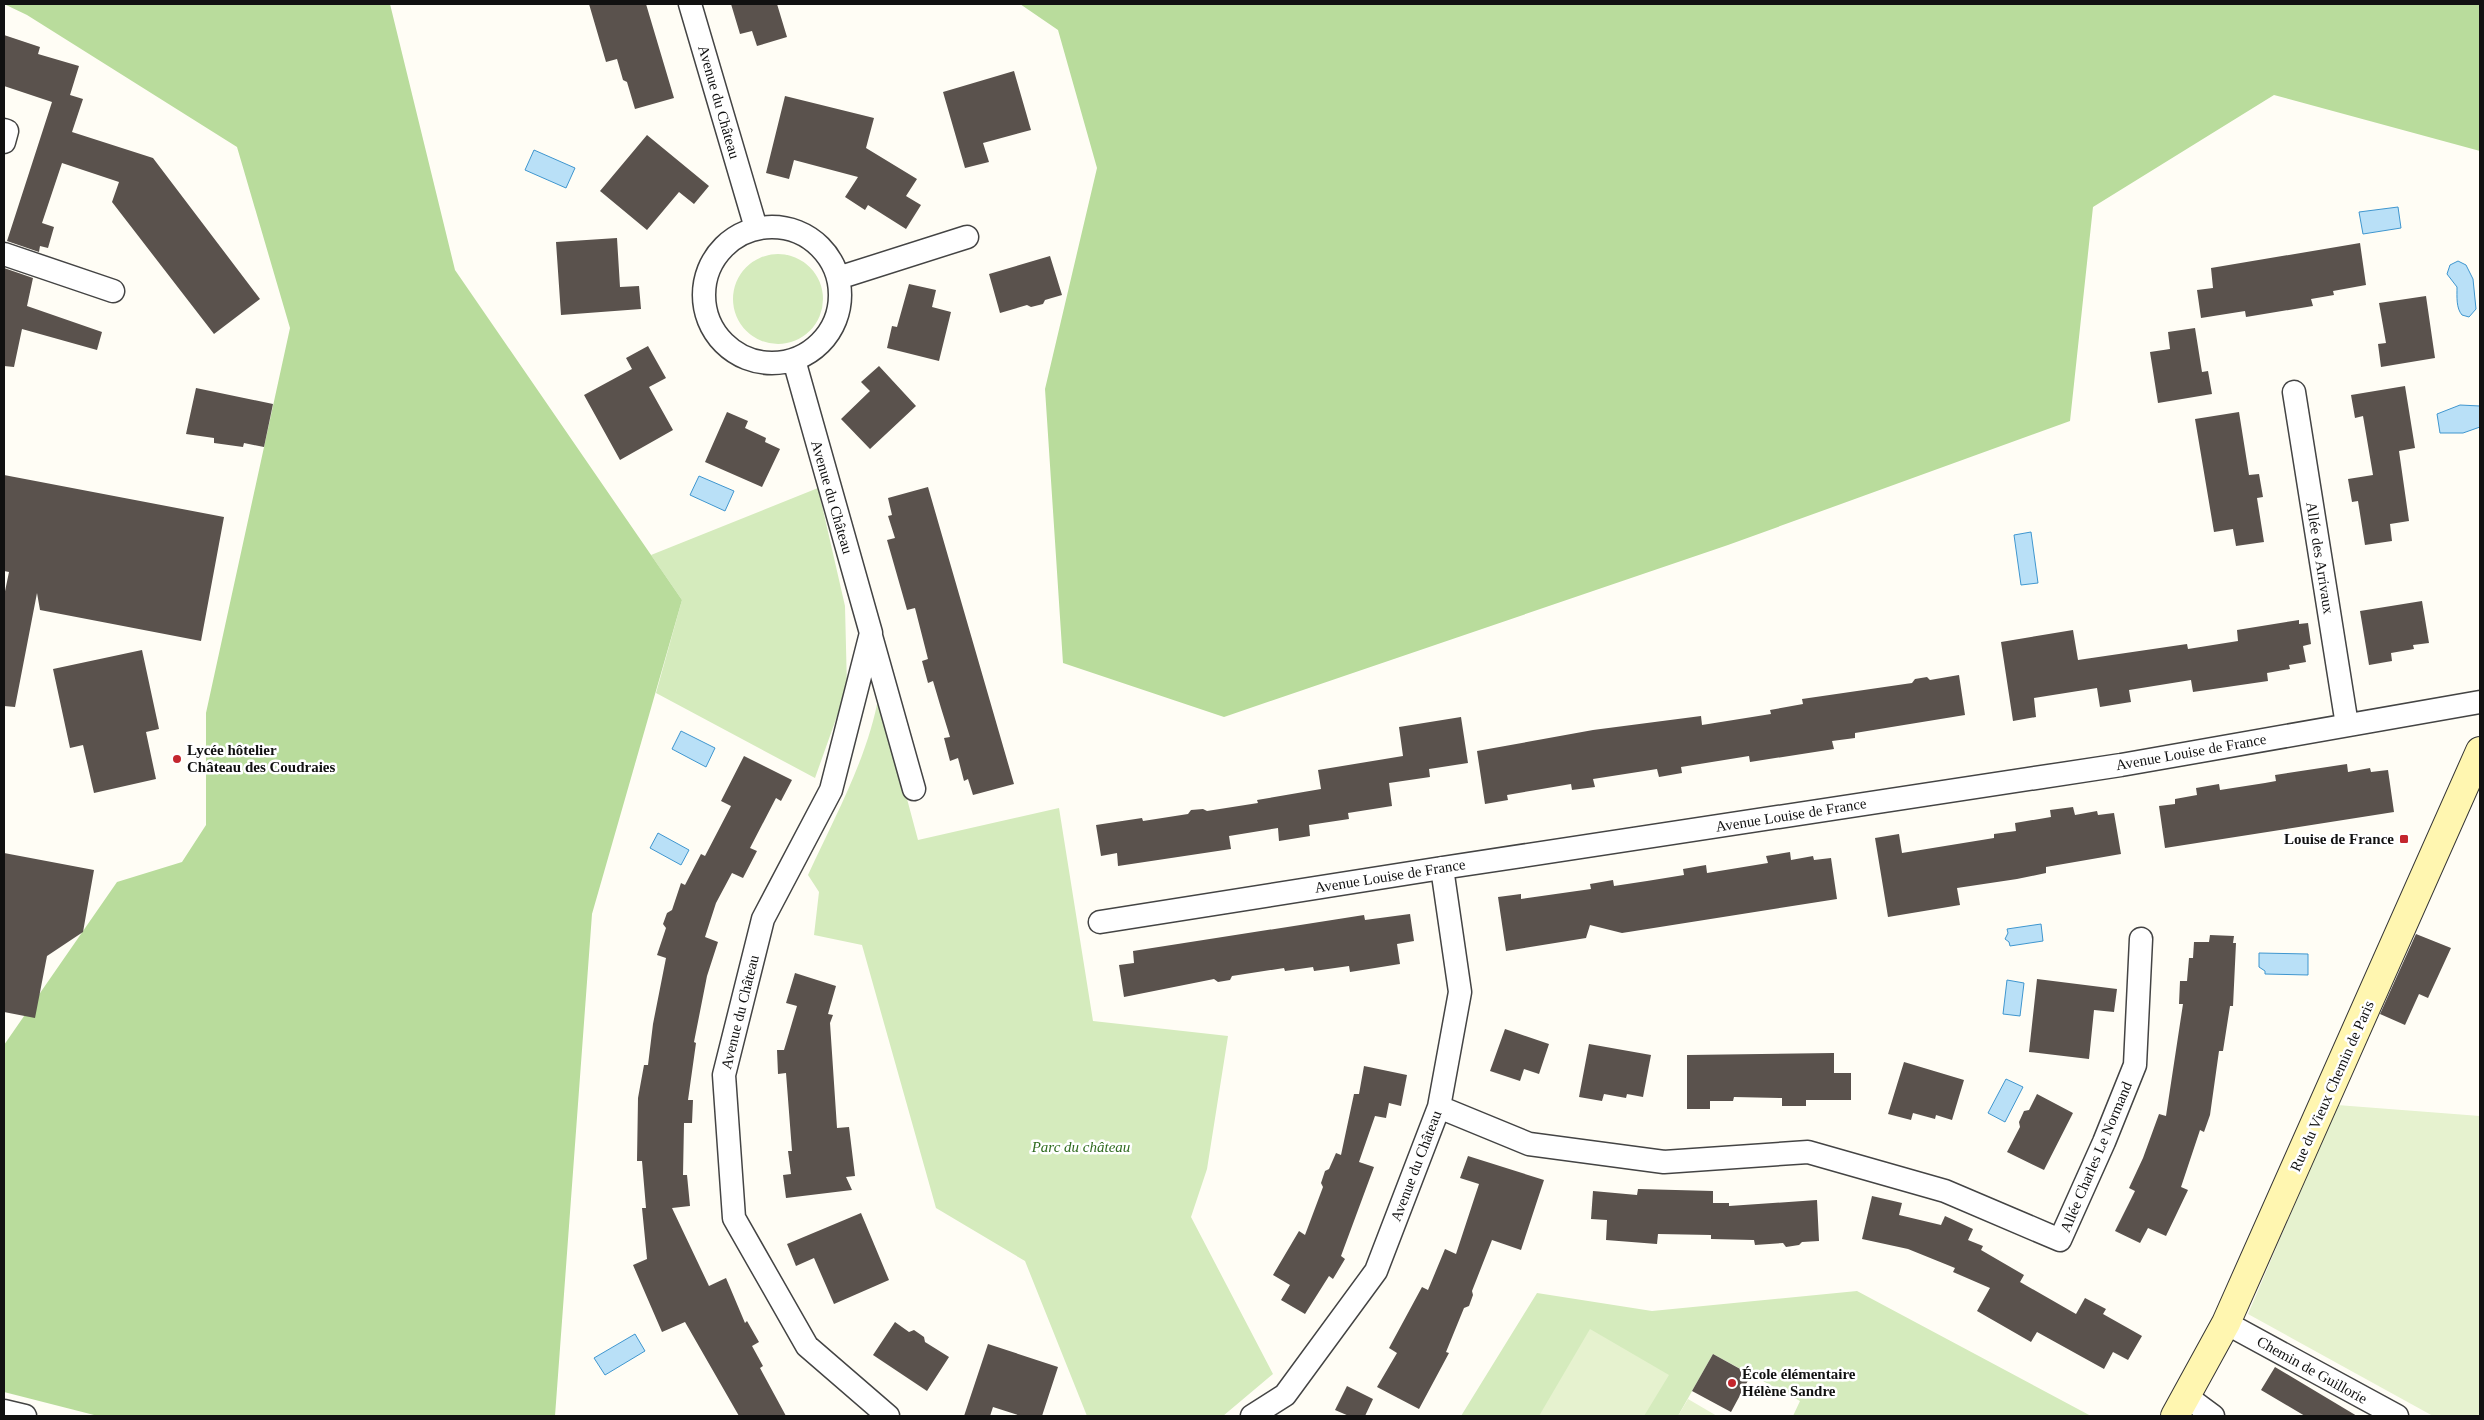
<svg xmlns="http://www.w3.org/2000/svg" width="2484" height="1420" font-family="Georgia,serif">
  <rect width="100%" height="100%" fill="#fffdf5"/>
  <path fill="#d5ebbd" d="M733 299a45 45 0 1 1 90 0a45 45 0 1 1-90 0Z
    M 818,488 L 845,606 L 847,688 L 815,778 L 656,693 L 682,600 L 651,555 Z
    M 879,694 L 918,840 L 1059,808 L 1093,1021 L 1228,1036 L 1207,1169 L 1191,1217 L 1273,1374 L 1223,1416 L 1087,1416 L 1025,1261 L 936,1208 L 862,945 L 814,935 L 819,892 L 808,875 C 835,816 868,758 879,694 Z
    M 1857,1291 L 2091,1416 L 1793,1416 L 1800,1401 L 1713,1354 L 1678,1416 L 1461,1416 L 1537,1293 L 1652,1311 Z"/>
  <path fill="#b9dc9c" d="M 4,4 L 390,4 L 455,270 L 682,600 L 592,914 L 555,1416 L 98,1416 L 4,1392 L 4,1045 L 117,882 L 182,862 L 206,825 L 206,713 L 290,328 L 237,147 L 27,15 Z
    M 1020,4 L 2480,4 L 2480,151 L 2274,95 L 2093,207 L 2070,421 L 1728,545 L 1224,717 L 1063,663 L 1045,389 L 1097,168 L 1058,30 Z"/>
  <path fill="#e6f2cf" d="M 2337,1105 L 2480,1116 L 2480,1416 L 2433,1416 L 2248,1314 Z
    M 1590,1329 L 1669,1375 L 1644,1416 L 1539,1416 Z
    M 1688,1399 L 1717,1416 L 1678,1416 Z"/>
  <path fill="#b9e0f7" stroke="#3f96cf" d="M 534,150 L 575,168 L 566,188 L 525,170 Z
    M 2398,207 L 2401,228 L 2363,234 L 2359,212 Z
    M 2458,261 L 2466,265 L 2473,279 L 2476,309 L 2469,317 L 2462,315 C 2456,308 2457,297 2457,287 L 2447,274 L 2450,265 Z
    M 2460,405 L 2480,406 L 2480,427 L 2463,433 L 2440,433 L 2437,414 Z
    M 699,476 L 734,491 L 725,511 L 690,495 Z
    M 2031,532 L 2038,583 L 2021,585 L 2014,535 Z
    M 681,731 L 715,748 L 706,767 L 672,749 Z
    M 658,833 L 689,850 L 681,865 L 650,848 Z
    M 2041,924 L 2043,941 L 2010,946 L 2009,942 L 2005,939 L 2008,933 L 2007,929 Z
    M 2259,953 L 2308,954 L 2308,975 L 2265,974 L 2265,971 L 2259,967 Z
    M 2007,980 L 2024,983 L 2020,1016 L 2003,1014 Z
    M 2006,1079 L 2023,1087 L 2005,1122 L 1988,1113 Z
    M 635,1334 L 645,1351 L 605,1375 L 594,1358 Z"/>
  <path fill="#5a524d" d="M 589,4 L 646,4 L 674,98 L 635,109 L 627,82 L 623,80 L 617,59 L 606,62 Z
    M 731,4 L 777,4 L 787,37 L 757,46 L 752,31 L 740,34 Z
    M 4,35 L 40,47 L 38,54 L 79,66 L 70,95 L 83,99 L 72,132 L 153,158 L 260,299 L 214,334 L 112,202 L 119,182 L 62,163 L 42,223 L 54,227 L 48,248 L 40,246 L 39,252 L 7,241 L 52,102 L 4,86 Z
    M 1014,71 L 1031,130 L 983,143 L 989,162 L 965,168 L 943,92 Z
    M 785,96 L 874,118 L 866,148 L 917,179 L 906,196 L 921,205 L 906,229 L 868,205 L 865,210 L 845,197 L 858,177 L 794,160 L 789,179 L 766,173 Z
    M 647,135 L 709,186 L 694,204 L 679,192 L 647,230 L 600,191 Z
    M 617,238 L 620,287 L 639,286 L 641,309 L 561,315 L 556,242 Z
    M 2360,243 L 2366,285 L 2333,291 L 2334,295 L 2311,299 L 2313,306 L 2246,317 L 2245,311 L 2201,318 L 2197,290 L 2213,288 L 2211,268 Z
    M 1050,256 L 1062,295 L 1045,300 L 1043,304 L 1031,307 L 1027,305 L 1000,313 L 989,274 Z
    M 4,268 L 33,278 L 27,306 L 102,332 L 97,350 L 22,329 L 14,367 L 4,366 Z
    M 909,284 L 936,290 L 932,307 L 951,312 L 939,361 L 887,348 L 892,326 L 897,327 Z
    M 2426,296 L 2435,358 L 2381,367 L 2378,344 L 2386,343 L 2379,303 Z
    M 2195,328 L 2202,372 L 2208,371 L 2212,394 L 2158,403 L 2150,352 L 2170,349 L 2168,332 Z
    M 648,346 L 666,378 L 649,387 L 673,430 L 620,460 L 584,395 L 632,369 L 626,358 Z
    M 879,366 L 916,406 L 870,449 L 841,419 L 870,391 L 861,382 Z
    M 2405,386 L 2415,448 L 2399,451 L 2409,521 L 2390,524 L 2392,541 L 2365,545 L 2358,501 L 2352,502 L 2348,479 L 2373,475 L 2363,416 L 2355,418 L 2351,395 Z
    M 196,388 L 273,404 L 264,447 L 244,443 L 243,447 L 214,443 L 214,438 L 186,434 Z
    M 727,412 L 748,421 L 745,428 L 766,438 L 765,442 L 780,449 L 762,487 L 705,462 Z
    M 2239,412 L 2249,475 L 2259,474 L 2263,497 L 2257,498 L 2264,542 L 2236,546 L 2233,529 L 2214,532 L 2195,419 Z
    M 4,475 L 224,517 L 201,641 L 40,610 L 37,593 L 15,707 L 4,706 L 4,596 L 9,572 L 4,571 Z
    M 928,487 L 1014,784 L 973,795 L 968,779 L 964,781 L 958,758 L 950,761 L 944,738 L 950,737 L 941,708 L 933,681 L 928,683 L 922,661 L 928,659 L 915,608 L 907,610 L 887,540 L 895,538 L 888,516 L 892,515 L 888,498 Z
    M 2422,601 L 2429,643 L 2413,645 L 2414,649 L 2391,653 L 2392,661 L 2369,665 L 2360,611 Z
    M 2299,620 L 2299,624 L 2308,623 L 2311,644 L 2303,646 L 2306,662 L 2289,665 L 2290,669 L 2267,673 L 2268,681 L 2193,692 L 2191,680 L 2129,690 L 2131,702 L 2100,707 L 2097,688 L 2034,698 L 2036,717 L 2013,721 L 2001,642 L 2073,630 L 2078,660 L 2187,644 L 2188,649 L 2238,641 L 2237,630 Z
    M 142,650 L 159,729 L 146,732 L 156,779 L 94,793 L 83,745 L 70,748 L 53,669 Z
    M 1959,675 L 1965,715 L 1855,733 L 1855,738 L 1832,741 L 1834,749 L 1750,762 L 1749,756 L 1681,767 L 1682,773 L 1659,777 L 1657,769 L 1593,779 L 1595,787 L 1572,790 L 1571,784 L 1507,795 L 1508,800 L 1485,804 L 1477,751 L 1593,730 L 1701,716 L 1702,725 L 1771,714 L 1770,710 L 1803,704 L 1802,699 L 1912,683 L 1915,679 L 1927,677 L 1930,680 Z
    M 1461,717 L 1468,763 L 1429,769 L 1430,777 L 1389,783 L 1392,806 L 1348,813 L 1349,819 L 1309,825 L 1310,836 L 1279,841 L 1278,828 L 1229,836 L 1231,849 L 1118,866 L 1117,853 L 1101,856 L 1096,825 L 1142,818 L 1143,821 L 1188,814 L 1191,810 L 1203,809 L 1207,811 L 1258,803 L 1257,800 L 1321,789 L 1318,770 L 1403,756 L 1399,727 Z
    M 744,756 L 792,780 L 781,801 L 776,798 L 750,848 L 757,851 L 743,878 L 732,873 L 716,903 L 705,937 L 718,942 L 707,976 L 694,1042 L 696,1043 L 688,1100 L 693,1100 L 692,1123 L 684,1123 L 683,1175 L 687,1175 L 690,1206 L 672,1208 L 709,1286 L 726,1278 L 745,1323 L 747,1321 L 759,1342 L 752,1346 L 763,1366 L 760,1368 L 786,1416 L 739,1416 L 685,1322 L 662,1332 L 633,1265 L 647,1259 L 642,1208 L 646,1208 L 642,1161 L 637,1161 L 638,1098 L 644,1065 L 648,1065 L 653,1024 L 666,958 L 657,955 L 666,928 L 663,924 L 667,913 L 672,910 L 681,883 L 685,885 L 701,854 L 705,856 L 731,806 L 721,801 Z
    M 2347,764 L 2348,772 L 2370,768 L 2371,772 L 2388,770 L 2394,812 L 2165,848 L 2159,806 L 2175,804 L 2175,799 L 2197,795 L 2196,788 L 2219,784 L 2220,790 L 2265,783 L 2276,781 L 2275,775 Z
    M 2073,807 L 2075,815 L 2097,811 L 2098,815 L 2114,813 L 2121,854 L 2046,867 L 2046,873 L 2017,879 L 1957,888 L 1960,905 L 1888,917 L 1875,838 L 1899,834 L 1902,853 L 1994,838 L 1994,834 L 2016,831 L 2015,823 L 2051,817 L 2050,810 Z
    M 1790,852 L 1791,860 L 1813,856 L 1814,860 L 1831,858 L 1837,899 L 1622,933 L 1590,925 L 1586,938 L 1506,951 L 1498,897 L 1521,894 L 1521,899 L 1591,889 L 1590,884 L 1613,880 L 1614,886 L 1647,881 L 1684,875 L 1683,869 L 1706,865 L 1707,873 L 1768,863 L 1766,856 Z
    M 4,853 L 94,870 L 83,932 L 47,956 L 35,1018 L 4,1012 Z
    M 1410,914 L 1414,941 L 1397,944 L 1400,964 L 1350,972 L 1349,966 L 1314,971 L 1313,967 L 1285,971 L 1284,968 L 1232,976 L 1230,980 L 1218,982 L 1214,979 L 1124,997 L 1119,965 L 1134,963 L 1133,951 L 1364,915 L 1365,920 Z
    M 2416,934 L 2451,948 L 2428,998 L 2419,994 L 2405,1025 L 2380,1014 Z
    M 2210,935 L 2234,936 L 2233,943 L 2236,943 L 2233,1006 L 2230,1006 L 2223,1051 L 2219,1051 L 2210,1115 L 2204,1132 L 2200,1130 L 2181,1187 L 2188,1190 L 2166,1236 L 2148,1228 L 2140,1243 L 2115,1231 L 2135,1191 L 2129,1188 L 2143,1158 L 2159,1114 L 2166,1116 L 2183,1004 L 2179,1004 L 2180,981 L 2187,981 L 2189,958 L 2193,958 L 2194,942 L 2209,942 Z
    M 795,973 L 836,986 L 828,1014 L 833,1015 L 830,1023 L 837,1128 L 849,1127 L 855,1176 L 846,1177 L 852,1190 L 786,1198 L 783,1175 L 791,1174 L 788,1151 L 792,1151 L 786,1073 L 778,1074 L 777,1050 L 784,1050 L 797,1006 L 786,1003 Z
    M 2037,979 L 2117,989 L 2114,1012 L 2094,1010 L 2089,1059 L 2029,1052 Z
    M 1505,1029 L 1549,1044 L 1539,1074 L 1524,1069 L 1520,1081 L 1490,1071 Z
    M 1589,1044 L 1651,1055 L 1643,1097 L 1627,1094 L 1626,1098 L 1604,1094 L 1602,1101 L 1579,1097 Z
    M 1834,1053 L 1834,1073 L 1851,1073 L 1851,1100 L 1806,1100 L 1806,1106 L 1782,1106 L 1782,1098 L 1734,1097 L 1733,1101 L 1710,1101 L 1710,1109 L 1687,1109 L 1687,1055 Z
    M 1904,1062 L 1964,1080 L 1952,1120 L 1936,1115 L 1935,1119 L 1913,1113 L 1911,1120 L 1888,1114 Z
    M 1364,1066 L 1407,1075 L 1401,1106 L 1389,1103 L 1386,1118 L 1375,1116 L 1359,1162 L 1374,1167 L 1341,1256 L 1345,1259 L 1333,1279 L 1329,1276 L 1305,1314 L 1281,1300 L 1290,1285 L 1273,1275 L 1299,1231 L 1305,1235 L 1323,1187 L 1321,1183 L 1325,1171 L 1329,1169 L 1336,1153 L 1341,1155 L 1354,1094 L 1359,1094 Z
    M 2037,1094 L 2073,1113 L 2044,1170 L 2007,1152 L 2020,1127 L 2019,1122 L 2024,1111 L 2029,1110 Z
    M 1468,1156 L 1544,1180 L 1521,1250 L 1492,1240 L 1472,1291 L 1473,1295 L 1469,1306 L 1464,1308 L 1446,1352 L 1449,1353 L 1419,1409 L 1377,1387 L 1397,1353 L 1389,1348 L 1422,1287 L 1428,1290 L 1445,1249 L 1456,1254 L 1479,1184 L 1460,1178 Z
    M 1638,1189 L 1713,1191 L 1713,1203 L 1729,1203 L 1729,1206 L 1817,1200 L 1819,1241 L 1802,1242 L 1799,1245 L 1786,1247 L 1783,1243 L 1755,1245 L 1754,1240 L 1711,1239 L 1711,1235 L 1658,1234 L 1657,1244 L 1606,1240 L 1607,1220 L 1591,1219 L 1593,1191 L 1637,1195 Z
    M 1872,1196 L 1902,1203 L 1899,1215 L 1941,1225 L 1945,1216 L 1973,1229 L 1968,1240 L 1983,1246 L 1981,1250 L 2024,1275 L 2020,1282 L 2076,1314 L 2085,1298 L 2106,1309 L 2103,1314 L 2142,1336 L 2128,1360 L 2113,1352 L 2104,1369 L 2037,1332 L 2031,1342 L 1977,1311 L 1990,1288 L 1953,1272 L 1955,1268 L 1908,1249 L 1862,1239 Z
    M 861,1213 L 889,1280 L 834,1304 L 814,1258 L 796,1266 L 787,1244 Z
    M 895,1322 L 909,1332 L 914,1330 L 924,1337 L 925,1342 L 949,1357 L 927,1391 L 873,1355 Z
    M 988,1344 L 1058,1367 L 1042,1416 L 1021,1416 L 993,1407 L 990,1416 L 964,1416 Z
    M 1713,1354 L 1751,1375 L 1731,1412 L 1692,1391 Z
    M 2275,1367 L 2357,1416 L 2305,1416 L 2261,1390 Z
    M 1347,1386 L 1373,1399 L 1365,1416 L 1349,1416 L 1335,1410 Z"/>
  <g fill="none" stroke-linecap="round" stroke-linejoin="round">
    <defs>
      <path id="street" d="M 690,4 L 756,228
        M 4,130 L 7,131 L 4,142
        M704 295a68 68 0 1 1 136 0a68 68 0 1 1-136 0Z
        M 4,254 L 113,291
        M 838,278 L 967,237
        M 794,360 L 871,633 L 831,790 L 763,919 L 724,1075 L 734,1218 L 807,1346 L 888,1416
        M 2294,392 L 2347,725
        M 871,636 L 914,789
        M 1100,922 L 1442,868 L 2121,765 L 2480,702
        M 1439,1107 L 1529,1144 L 1664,1162 L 1808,1152 L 1945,1191 L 2060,1240 L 2104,1142 L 2135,1065 L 2141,939
        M 2226,1323 L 2397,1416
        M 2186,1396 L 2213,1416
        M 4,1411 L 25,1416
        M 1252,1416 L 1285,1395 L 1376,1271 L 1439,1107 L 1460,992 L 1442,868"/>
      <path id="secondary" d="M 2175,1416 L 2226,1323 L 2480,751"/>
    </defs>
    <use href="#street" stroke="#444" stroke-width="25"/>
    <use href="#secondary" stroke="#333" stroke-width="30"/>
    <use href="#street" stroke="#fff" stroke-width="22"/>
    <use href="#secondary" stroke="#fff6b0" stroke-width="28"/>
  </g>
  <g fill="#c4262e" stroke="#fff" stroke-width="2">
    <circle cx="177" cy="759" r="5"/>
    <rect x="2399" y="834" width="10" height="10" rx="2.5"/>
    <circle cx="1732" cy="1383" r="5"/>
  </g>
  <g text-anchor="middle" stroke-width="5" stroke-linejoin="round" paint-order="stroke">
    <g font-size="15" fill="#111" stroke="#fff">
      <text transform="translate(719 102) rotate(74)" y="5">Avenue du Château</text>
      <text transform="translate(832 497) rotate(74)" y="5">Avenue du Château</text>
      <text transform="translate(2320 558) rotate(81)" y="5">Allée des Arrivaux</text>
      <text transform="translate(2191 752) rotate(-10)" y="5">Avenue Louise de France</text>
      <text transform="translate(1791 815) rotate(-9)" y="5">Avenue Louise de France</text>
      <text transform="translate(1390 876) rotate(-9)" y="5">Avenue Louise de France</text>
      <text transform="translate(740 1012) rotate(-76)" y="5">Avenue du Château</text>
      <text transform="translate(2332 1086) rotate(-66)" y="5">Rue du Vieux Chemin de Paris</text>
      <text transform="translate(2096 1157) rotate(-67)" y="5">Allée Charles Le Normand</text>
      <text transform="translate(1416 1166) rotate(-69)" y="5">Avenue du Château</text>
      <text transform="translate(2312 1370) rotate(29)" y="5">Chemin de Guillorie</text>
    </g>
    <g font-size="15" font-weight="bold" fill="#111" stroke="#fff" text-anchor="start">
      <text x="187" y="755">Lycée hôtelier<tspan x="187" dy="17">Château des Coudraies</tspan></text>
      <text x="2394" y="844" text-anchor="end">Louise de France</text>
      <text x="1742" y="1379">École élémentaire<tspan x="1742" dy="17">Hélène Sandre</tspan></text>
    </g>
    <g font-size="15" font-style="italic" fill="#2f6b1f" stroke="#fff">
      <text x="1081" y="1152">Parc du château</text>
    </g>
  </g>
  <rect width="2484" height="1420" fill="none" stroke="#111111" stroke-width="10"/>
</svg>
